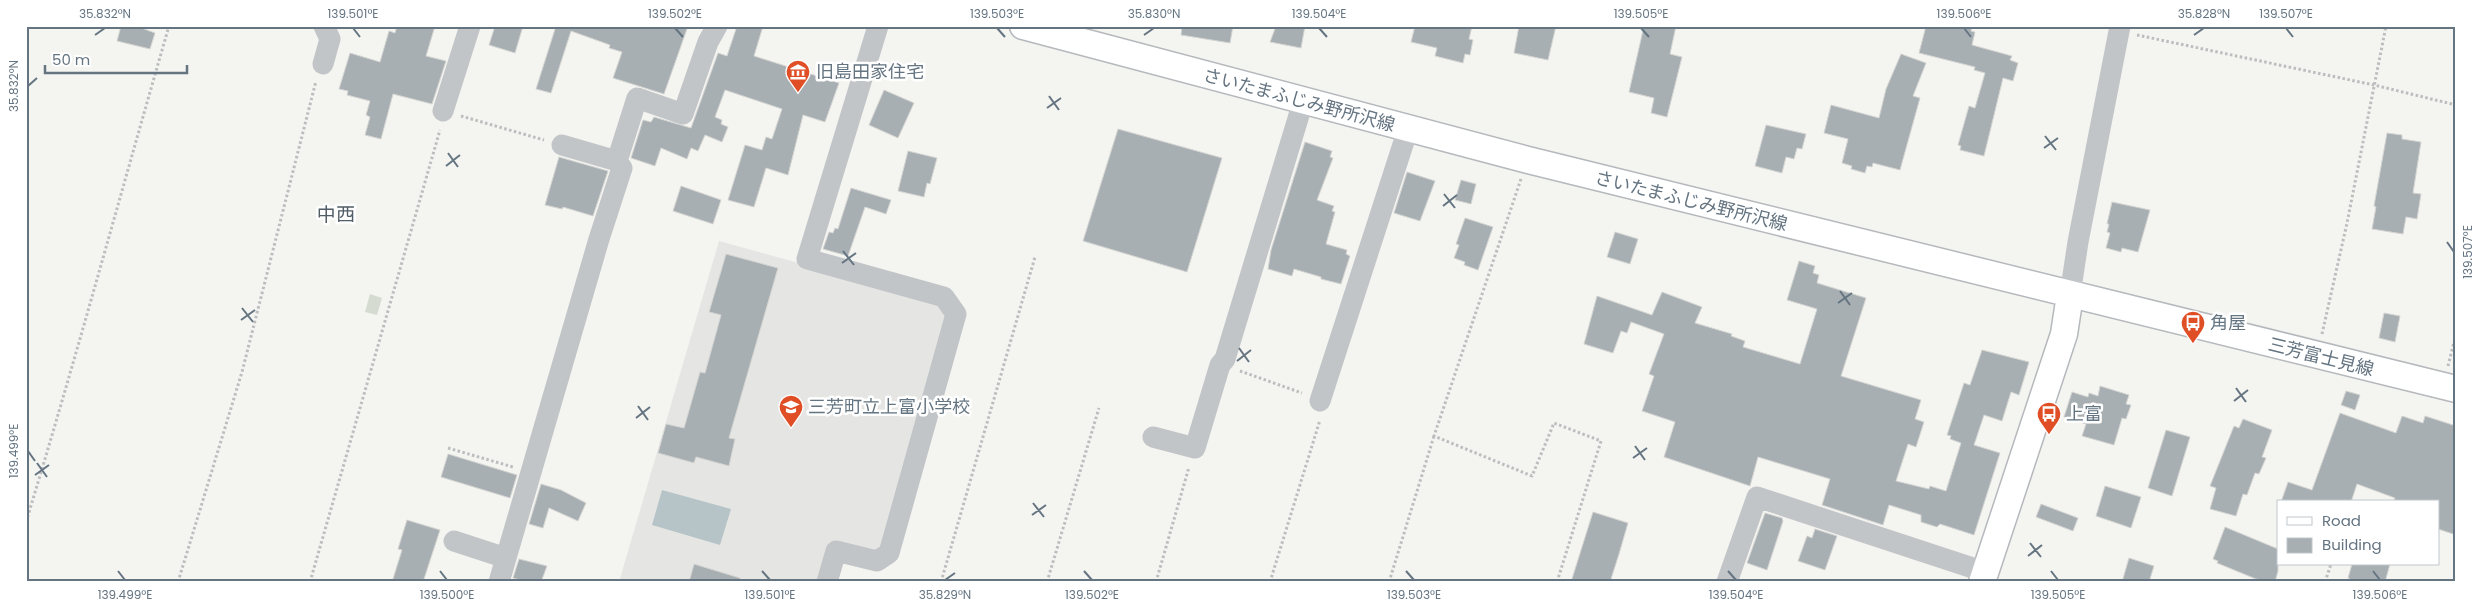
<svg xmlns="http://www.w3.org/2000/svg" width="2482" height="608" font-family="Poppins,'Noto Sans JP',sans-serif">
  <rect width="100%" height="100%" fill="#f4f4f0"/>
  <path fill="#e5e6e4" d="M 719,241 L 940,302 L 951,317 L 882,550 L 874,555 L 831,545 L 821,582 L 619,582 Z"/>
  <path fill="#d5dbd1" d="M 370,294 L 382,298 L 377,315 L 365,312 Z"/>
  <path fill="#b7c4c7" d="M 662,490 L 731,509 L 720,545 L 652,525 Z"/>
  <path fill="#a7afb3" stroke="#d5d5d3" d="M 121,26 L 136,26 L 155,33 L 150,49 L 117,41 Z
    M 397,26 L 435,26 L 426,56 L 446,61 L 432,104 L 393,94 L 381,139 L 365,135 L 370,117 L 366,115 L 370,101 L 347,95 L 348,91 L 339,89 L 350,53 L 380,62 L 389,31 L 395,33 Z
    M 495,26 L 523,26 L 515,53 L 489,45 Z
    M 556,26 L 688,26 L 664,94 L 613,78 L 622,52 L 609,48 L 610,45 L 571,31 L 551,93 L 536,89 Z
    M 737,26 L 763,26 L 754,56 L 839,83 L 825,122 L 803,115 L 788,175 L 766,168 L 754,207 L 728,200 L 745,145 L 762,150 L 766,137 L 772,139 L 782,109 L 725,90 L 715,117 L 722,120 L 721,124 L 728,127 L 722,142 L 705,135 L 698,151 L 691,148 L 687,159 L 661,148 L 655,166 L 631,158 L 643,120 L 651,122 L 654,117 L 691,128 L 718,53 L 727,56 Z
    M 1182,26 L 1233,26 L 1230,43 L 1181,35 Z
    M 1276,26 L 1305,26 L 1301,48 L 1270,42 Z
    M 1415,26 L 1472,26 L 1469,39 L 1473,40 L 1470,55 L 1465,54 L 1463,63 L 1435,56 L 1437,48 L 1411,42 Z
    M 1519,26 L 1556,26 L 1548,60 L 1514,53 Z
    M 1644,26 L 1676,26 L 1670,54 L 1682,57 L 1667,117 L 1651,113 L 1654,98 L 1629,92 Z
    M 1926,26 L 1972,26 L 1971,31 L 1975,32 L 1972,45 L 2012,56 L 2010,60 L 2018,63 L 2013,81 L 2003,78 L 1984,156 L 1960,150 L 1961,146 L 1958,145 L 1969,106 L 1975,108 L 1985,73 L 1974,70 L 1975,67 L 1919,53 Z
    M 1901,54 L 1926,63 L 1913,96 L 1920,98 L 1900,170 L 1873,163 L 1872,167 L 1867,166 L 1865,173 L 1851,169 L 1852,166 L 1842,163 L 1848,139 L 1824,133 L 1831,105 L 1879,118 L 1886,89 Z
    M 884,90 L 914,103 L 898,138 L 869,125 Z
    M 1766,125 L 1806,134 L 1802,149 L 1797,148 L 1794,159 L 1786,157 L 1782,173 L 1755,166 Z
    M 1118,129 L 1222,158 L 1187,272 L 1083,241 Z
    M 2387,133 L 2402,135 L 2402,139 L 2421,142 L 2413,193 L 2421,194 L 2417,219 L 2406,217 L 2403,234 L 2372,229 L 2376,207 L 2374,206 Z
    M 1305,142 L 1332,151 L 1330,157 L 1333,158 L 1317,200 L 1334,206 L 1332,211 L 1335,212 L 1326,244 L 1347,250 L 1346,254 L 1350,256 L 1341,284 L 1321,279 L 1321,277 L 1294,269 L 1292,276 L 1268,269 L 1271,250 Z
    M 908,151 L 937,158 L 930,184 L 927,183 L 924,197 L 898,191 Z
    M 559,157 L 608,171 L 593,216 L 563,207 L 562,209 L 545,205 Z
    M 1407,172 L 1435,181 L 1420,221 L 1394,213 Z
    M 1461,180 L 1476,184 L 1471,204 L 1455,200 Z
    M 681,186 L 721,200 L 713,224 L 673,211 Z
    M 851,188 L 891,200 L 886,214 L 865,207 L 848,256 L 823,249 L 829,232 L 833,233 L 835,228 L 838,229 Z
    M 2112,202 L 2150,210 L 2138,252 L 2122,248 L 2121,252 L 2106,248 L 2110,233 L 2107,232 L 2109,224 L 2107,224 Z
    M 1465,218 L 1493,227 L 1478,270 L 1464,265 L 1465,262 L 1454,258 L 1459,245 L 1456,244 Z
    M 1615,232 L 1638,239 L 1630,264 L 1607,257 Z
    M 726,254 L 778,268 L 729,438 L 735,439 L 729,466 L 696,457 L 694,463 L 658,453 L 666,424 L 684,428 L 700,372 L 705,373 L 721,315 L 709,312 Z
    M 1799,261 L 1815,266 L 1813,273 L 1819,275 L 1817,283 L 1866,298 L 1841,376 L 1921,400 L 1915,419 L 1924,422 L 1916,447 L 1908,444 L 1896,481 L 1929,489 L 1930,486 L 1946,491 L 1961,443 L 1950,439 L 1951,436 L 1947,435 L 1964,383 L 1970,385 L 1982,350 L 2029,362 L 2019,395 L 2011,392 L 2002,421 L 1984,415 L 1974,445 L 2000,453 L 1974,535 L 1940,524 L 1937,527 L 1921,522 L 1921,515 L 1889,505 L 1883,525 L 1822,505 L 1830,479 L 1758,457 L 1750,486 L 1664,457 L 1675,422 L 1642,411 L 1654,376 L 1649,374 L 1664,334 L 1631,322 L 1627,333 L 1621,331 L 1613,353 L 1584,344 L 1597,296 L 1652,315 L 1662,292 L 1702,307 L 1695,323 L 1732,334 L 1731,336 L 1745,341 L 1743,347 L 1800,364 L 1817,309 L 1787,300 Z
    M 2384,313 L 2400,316 L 2395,342 L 2379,338 Z
    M 2100,386 L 2129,395 L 2126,404 L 2131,405 L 2126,419 L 2122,418 L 2114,445 L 2082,436 L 2086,424 L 2064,417 L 2072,392 L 2088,397 L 2089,393 L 2098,396 Z
    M 2346,391 L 2360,395 L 2355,410 L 2341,405 Z
    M 2340,413 L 2396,433 L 2402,416 L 2423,423 L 2425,416 L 2456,426 L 2456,535 L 2438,529 L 2438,502 L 2393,502 L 2395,498 L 2357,484 L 2351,502 L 2281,502 L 2288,482 L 2312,490 Z
    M 2243,419 L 2272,430 L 2262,457 L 2266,458 L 2259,474 L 2255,473 L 2247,495 L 2243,494 L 2236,516 L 2210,509 L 2216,488 L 2210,486 L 2234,426 L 2239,428 Z
    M 2166,430 L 2190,437 L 2172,496 L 2148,488 Z
    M 448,454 L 517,475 L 510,498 L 441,477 Z
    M 541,484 L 561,490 L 586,503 L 578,521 L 549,508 L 543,528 L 529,524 Z
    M 2105,486 L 2141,497 L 2131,528 L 2096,516 Z
    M 2041,504 L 2078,518 L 2073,531 L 2036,517 Z
    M 1593,512 L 1628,523 L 1619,554 L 1610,582 L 1571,582 Z
    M 1765,513 L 1782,518 L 1783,521 L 1767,570 L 1747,563 Z
    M 407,520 L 440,530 L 423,582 L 392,582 L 402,550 L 398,549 Z
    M 2225,527 L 2278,549 L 2278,571 L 2275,582 L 2256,579 L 2217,563 L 2218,561 L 2213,559 Z
    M 1815,529 L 1837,536 L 1825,570 L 1798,561 L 1807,536 L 1812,538 Z
    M 2129,558 L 2154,566 L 2149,582 L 2122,582 Z
    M 519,559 L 547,566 L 541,582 L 527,582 L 513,578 Z
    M 694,564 L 740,578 L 740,582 L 689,582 Z
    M 2352,564 L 2390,564 L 2385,582 L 2349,582 L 2350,579 L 2348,578 Z"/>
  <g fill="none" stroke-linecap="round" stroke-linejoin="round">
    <defs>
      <path id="major" d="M 1023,26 L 1528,160 L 2456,389
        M 1982,582 L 2064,334 L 2070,295"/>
    </defs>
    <use href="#major" stroke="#b5b8bc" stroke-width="29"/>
    <path stroke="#bbbdbf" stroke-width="3" stroke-dasharray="2.5 2.5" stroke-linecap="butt" d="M 2137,35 L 2374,85 L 2456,105
      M 461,116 L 544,140
      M 1521,179 L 1434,436 L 1532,476 L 1554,423 L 1601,441 L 1557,582
      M 2322,334 L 2347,223 L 2386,26
      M 2448,366 L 2456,334
      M 1240,371 L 1302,393
      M 448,448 L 513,467
      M 26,522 C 76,358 121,192 169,26
      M 178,582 L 242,372 L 316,81
      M 310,582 L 440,130
      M 941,582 L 1035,257
      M 1047,582 L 1099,408
      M 1156,582 L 1189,467
      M 1270,582 L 1320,420
      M 1389,582 L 1434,436
      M 2325,582 L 2331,564"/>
    <path stroke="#c2c5c8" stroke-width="21" d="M 323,64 L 330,39 L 324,26
      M 443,111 L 470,26
      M 617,161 L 637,98 L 683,114 L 708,42 L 717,26
      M 2070,295 L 2078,242 L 2120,26
      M 1320,401 L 1408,129
      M 1153,437 L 1195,448 L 1220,365 L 1225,359 L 1303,102
      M 454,541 L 506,558
      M 499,582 L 599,239 L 622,168 L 617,161 L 562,145
      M 827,582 L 836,551 L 877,561 L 889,553 L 956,314 L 944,297 L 807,259 L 878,26
      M 1727,582 L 1757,497 L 1985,572"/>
    <use href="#major" stroke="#fff" stroke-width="26"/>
  </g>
  <path fill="none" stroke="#647481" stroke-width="2" d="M 353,28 L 360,37M 675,28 L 683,37M 997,28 L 1005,37M 1319,28 L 1327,37M 1641,28 L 1649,37M 1964,28 L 1971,37M 2286,28 L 2293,37M 95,35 L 105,28M 1144,35 L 1154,28M 2194,35 L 2204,28M 28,86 L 37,78M 1049,96 L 1059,110M 1047,108 L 1061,98M 2045,136 L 2056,150M 2044,148 L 2058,138M 448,153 L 458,167M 446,166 L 460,155M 1444,194 L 1455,208M 1443,206 L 1457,195M 2447,242 L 2454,252M 843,251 L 854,265M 842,263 L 856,253M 1840,291 L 1850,305M 1838,303 L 1852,293M 242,308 L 253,322M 241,320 L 255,310M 1239,348 L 1249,362M 1237,361 L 1251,350M 2236,388 L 2246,402M 2234,401 L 2248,390M 638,406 L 648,420M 636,418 L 650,407M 1635,446 L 1645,460M 28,451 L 35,461M 1633,458 L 1647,448M 37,463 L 47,477M 35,475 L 49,465M 1033,503 L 1044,517M 1032,515 L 1046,505M 2030,543 L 2041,557M 2028,556 L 2042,545M 118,571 L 125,580M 440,571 L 447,580M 762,571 L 770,580M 1084,571 L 1092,580M 1406,571 L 1414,580M 1728,571 L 1736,580M 2051,571 L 2058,580M 2373,571 L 2380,580M 945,580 L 955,573"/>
  <defs>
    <symbol id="museum-pin" viewBox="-11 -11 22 30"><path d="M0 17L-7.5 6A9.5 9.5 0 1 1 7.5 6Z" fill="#df4e25" stroke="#fff"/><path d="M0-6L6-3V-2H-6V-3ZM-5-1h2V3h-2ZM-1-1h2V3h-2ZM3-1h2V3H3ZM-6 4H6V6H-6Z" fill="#fff"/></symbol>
    <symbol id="bus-pin" viewBox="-11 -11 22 30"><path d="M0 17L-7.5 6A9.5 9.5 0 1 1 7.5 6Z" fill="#df4e25" stroke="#fff"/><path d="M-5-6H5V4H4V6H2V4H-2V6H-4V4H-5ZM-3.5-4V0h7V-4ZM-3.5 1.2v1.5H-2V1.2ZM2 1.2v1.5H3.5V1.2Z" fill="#fff"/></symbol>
    <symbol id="school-pin" viewBox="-11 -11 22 30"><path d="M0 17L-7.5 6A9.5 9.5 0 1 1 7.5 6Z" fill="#df4e25" stroke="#fff"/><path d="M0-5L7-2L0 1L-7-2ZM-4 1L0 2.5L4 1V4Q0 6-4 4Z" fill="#fff"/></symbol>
  </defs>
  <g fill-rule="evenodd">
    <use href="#museum-pin" x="784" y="58" width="28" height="38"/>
    <use href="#bus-pin" x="2179" y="309" width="28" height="38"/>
    <use href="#school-pin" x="777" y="393" width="28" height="38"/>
    <use href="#bus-pin" x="2035" y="400" width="28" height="38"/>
  </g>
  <g text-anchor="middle" stroke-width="5" stroke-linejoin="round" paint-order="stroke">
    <g font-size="18" fill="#647481" stroke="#fff" text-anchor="start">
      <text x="816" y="78">旧島田家住宅</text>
      <text x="2210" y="329">角屋</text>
      <text x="808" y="413">三芳町立上富小学校</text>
      <text x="2066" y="420">上富</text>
    </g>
    <g font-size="18" fill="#647481" stroke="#fff">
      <text transform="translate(1299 100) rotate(15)" y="6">さいたまふじみ野所沢線</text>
      <text transform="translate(1691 201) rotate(14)" y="6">さいたまふじみ野所沢線</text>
      <text transform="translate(2321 357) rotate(14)" y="6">三芳富士見線</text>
    </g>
    <g font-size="19" fill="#515d66" stroke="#fff">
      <text x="336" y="221">中西</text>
    </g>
  </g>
  <rect width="2482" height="608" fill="none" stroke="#ffffff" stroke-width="55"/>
  <rect x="2277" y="500" width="162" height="65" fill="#ffffff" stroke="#c1c7cd"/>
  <rect x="2287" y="517" width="25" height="8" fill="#ffffff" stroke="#c1c7cd"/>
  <text x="2322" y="526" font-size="15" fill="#647481">Road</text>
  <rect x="2287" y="538" width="25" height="15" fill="#a7afb3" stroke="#c1c7cd"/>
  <text x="2322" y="550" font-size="15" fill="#647481">Building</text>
  <path d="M45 65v8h142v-8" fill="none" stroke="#647481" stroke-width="2.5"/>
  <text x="52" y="65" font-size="15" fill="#647481" stroke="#ffffff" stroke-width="4" paint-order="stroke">50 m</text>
  <rect x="28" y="28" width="2426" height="552" fill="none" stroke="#647481" stroke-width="2"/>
  <g font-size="12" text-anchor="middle" fill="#647481">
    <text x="105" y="18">35.832°N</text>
    <text x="353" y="18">139.501°E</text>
    <text x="675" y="18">139.502°E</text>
    <text x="997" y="18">139.503°E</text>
    <text x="1154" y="18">35.830°N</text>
    <text x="1319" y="18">139.504°E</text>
    <text x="1641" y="18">139.505°E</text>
    <text x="1964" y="18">139.506°E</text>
    <text x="2204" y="18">35.828°N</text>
    <text x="2286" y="18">139.507°E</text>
    <text transform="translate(14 86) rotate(-90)" y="4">35.832°N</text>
    <text transform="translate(2468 252) rotate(-90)" y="4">139.507°E</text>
    <text transform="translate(14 451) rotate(-90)" y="4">139.499°E</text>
    <text x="125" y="599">139.499°E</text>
    <text x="447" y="599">139.500°E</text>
    <text x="770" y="599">139.501°E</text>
    <text x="945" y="599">35.829°N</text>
    <text x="1092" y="599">139.502°E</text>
    <text x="1414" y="599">139.503°E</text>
    <text x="1736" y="599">139.504°E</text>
    <text x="2058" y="599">139.505°E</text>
    <text x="2380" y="599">139.506°E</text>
  </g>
</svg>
